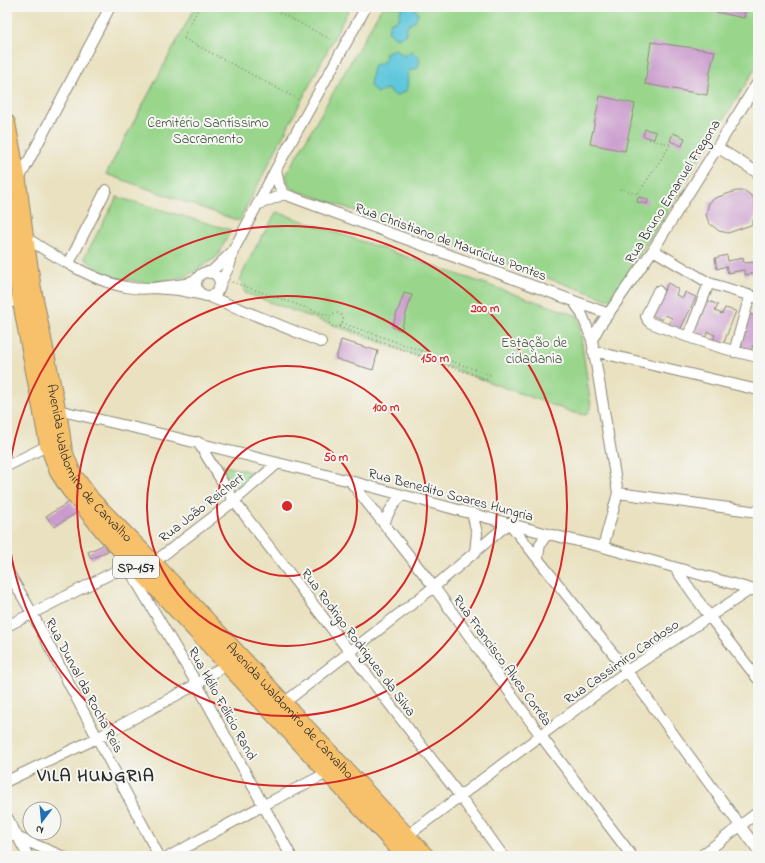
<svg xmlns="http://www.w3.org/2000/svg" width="765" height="863" font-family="'Indie Flower',sans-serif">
  <rect width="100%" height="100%" fill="#f6f6f2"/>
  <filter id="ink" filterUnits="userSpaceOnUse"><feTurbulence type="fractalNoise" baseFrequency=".025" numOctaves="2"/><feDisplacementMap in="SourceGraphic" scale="8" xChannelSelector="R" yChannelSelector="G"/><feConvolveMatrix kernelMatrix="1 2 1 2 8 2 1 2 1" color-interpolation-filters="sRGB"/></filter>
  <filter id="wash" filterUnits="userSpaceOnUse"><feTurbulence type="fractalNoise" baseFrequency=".012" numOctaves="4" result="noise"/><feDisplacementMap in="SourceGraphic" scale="16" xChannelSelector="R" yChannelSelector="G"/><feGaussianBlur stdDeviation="0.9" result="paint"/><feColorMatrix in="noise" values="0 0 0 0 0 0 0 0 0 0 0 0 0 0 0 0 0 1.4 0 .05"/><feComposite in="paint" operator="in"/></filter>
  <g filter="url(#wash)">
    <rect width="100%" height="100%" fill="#e9e1bf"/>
    <path fill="#99d68c" stroke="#62805c" d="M 195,7 L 350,7 L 239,221 L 106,174 Z
      M 382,7 L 758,7 L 758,64 L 670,207 L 610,300 L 290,188 L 286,175 Z
      M 117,197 L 231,230 L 217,257 L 185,277 L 148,283 L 108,277 L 84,258 Z
      M 277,212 L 578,316 L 591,407 L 586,415 L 574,413 L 245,293 L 240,280 C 250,255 263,234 277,212 Z
      M 217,464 L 260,474 L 238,489 Z"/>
    <path fill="#5fc7dc" stroke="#457984" d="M 405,7 L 413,7 L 418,13 L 415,21 L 407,26 L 405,35 L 397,38 L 388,32 L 390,23 L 399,19 L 401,9 Z
      M 395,49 L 404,56 L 411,51 L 420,58 L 418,68 L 408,71 L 407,90 L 396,96 L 387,89 L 377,93 L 370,86 L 373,66 L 383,62 L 386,58 L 385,53 Z"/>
    <g id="blocks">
      <path fill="#c998cc" d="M 691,7 L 746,7 L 744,18 Z
        M 651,42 L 715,51 L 710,72 L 707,95 L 645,84 Z
        M 600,96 L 635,104 L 625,151 L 590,144 Z
        M 645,129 L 656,132 L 654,139 L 643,136 Z
        M 673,133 L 685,138 L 682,146 L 670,141 Z
        M 736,191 L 745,191 L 753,197 L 755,206 L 756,215 L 751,225 L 742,228 L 728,233 L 719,231 L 709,223 L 706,215 L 709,203 L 715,198 Z
        M 638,197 L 648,199 L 647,204 L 637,202 Z
        M 727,255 L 728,261 L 743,258 L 744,263 L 758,262 L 758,272 L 745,275 L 744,270 L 728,273 L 726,266 L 717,269 L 715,258 Z
        M 668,283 L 678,289 L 676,295 L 683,298 L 685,292 L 696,297 L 680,330 L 669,324 L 672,318 L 665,315 L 662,320 L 652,315 Z
        M 404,293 L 412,295 L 401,330 L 392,327 Z
        M 707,300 L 718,305 L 715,311 L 722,314 L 725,308 L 736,311 L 723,345 L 713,341 L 715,335 L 708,332 L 705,338 L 694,335 Z
        M 749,314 L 758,317 L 758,347 L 753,345 L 751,352 L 741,349 Z
        M 341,340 L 378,351 L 373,370 L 336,359 Z
        M 71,501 L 78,512 L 54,527 L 46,516 Z
        M 105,544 L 108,551 L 91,559 L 88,552 Z"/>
    </g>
  </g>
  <g filter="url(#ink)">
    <use href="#blocks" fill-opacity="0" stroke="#8a8675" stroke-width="1"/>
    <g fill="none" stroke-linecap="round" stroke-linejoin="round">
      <defs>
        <path id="minor" d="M 717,147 L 758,173
          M 276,169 L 279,185 L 284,194
          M 7,189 L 18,181 L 110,7
          M 257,205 L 284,194 L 609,314
          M 22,235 C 51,254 92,281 126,287 C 135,289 144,289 153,288
          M 653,250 L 709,283 L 758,298
          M 233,251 L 276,169 L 366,7
          M 69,263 L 106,190
          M196 284a12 12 0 1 1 24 0a12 12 0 1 1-24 0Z
          M 210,273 L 233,251 L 230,264 L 219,287
          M 197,279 L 185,284 L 153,288 L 179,290 L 204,295
          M 658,291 L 646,316 L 648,321 L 651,323 C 686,337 721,349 758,357
          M 208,296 L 321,342
          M 574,302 L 581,312 L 592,340 L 618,493 L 603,547
          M 7,304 L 25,295
          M 688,337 L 709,283
          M 592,340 L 599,327 L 653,250 L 758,82
          M 593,351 L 758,390
          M 734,352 L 750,295
          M 53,409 L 153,432 L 350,481 L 548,534 L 603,547 L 758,591
          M 198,442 L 234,501 L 460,796 L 503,856
          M 7,466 L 53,443
          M 350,481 L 434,587 L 541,736 L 632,856
          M 618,493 L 758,512
          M 472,513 L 477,533 L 475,553
          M 384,524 C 388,512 393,504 402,495
          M 510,524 L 627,671 L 758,850
          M 538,559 C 539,547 539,543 548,534
          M 127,566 L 197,684 L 291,856
          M 149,566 L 234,501 L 278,463
          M 675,568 L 709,616 L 758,679
          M 7,570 L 32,613 L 159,856
          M 7,626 L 132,563
          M 280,706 L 434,587 L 509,523
          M 7,781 L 97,738 L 197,684 L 231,661
          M 7,817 L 28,856
          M 7,833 L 62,856
          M 403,839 L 460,796 L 627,671 L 751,589
          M 170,856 L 264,805 L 333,770
          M 701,856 L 758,812"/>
        <g id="primary">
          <path id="s1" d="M 7,123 L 18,181 L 25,237 L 33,289 L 60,423 L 64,451 L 73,474 L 92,500 L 153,562 L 426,856"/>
          <path d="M 7,205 L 20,297 L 48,445 L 58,472 L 69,489 L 104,532 L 405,856"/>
        </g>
      </defs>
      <use href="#minor" stroke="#8a8675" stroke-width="12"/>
      <use href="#primary" stroke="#8a8675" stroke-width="18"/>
      <path stroke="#8a8675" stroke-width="1.5" stroke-dasharray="1 3" stroke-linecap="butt" d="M 199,7 L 183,38 L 298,99
        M 269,7 L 330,39
        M 620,189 L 638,194 L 671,144 L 646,139
        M 232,282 L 330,316
        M329 320a7 7 0 1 1 14 0a7 7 0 1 1-14 0Z
        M 342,323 L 491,375
        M 339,327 L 488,380"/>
      <use href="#minor" stroke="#fff" stroke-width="10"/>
      <use href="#primary" stroke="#f7c06b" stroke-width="16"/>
    </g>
  </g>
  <g fill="none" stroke="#d62828" stroke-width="2">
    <circle cx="287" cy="506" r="70"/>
    <circle cx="287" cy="506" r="140"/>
    <circle cx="287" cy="506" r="210"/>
    <path d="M7 504A280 280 0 1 1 7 508"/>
  </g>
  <g text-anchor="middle" stroke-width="4" stroke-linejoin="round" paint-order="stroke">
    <rect fill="#f6f6f2" stroke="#686867" stroke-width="1" x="113" y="556" width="46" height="22" rx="3"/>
    <g font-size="13" font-weight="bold" fill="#2b2b2b">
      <text x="136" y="572">SP-157</text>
    </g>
    <g font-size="14" fill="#465643" stroke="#f6f6f2">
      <text x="208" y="127">Cemitério Santíssimo<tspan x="208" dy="16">Sacramento</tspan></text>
      <text x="534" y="347">Estação de<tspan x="534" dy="16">cidadania</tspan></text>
    </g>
    <g font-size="14" fill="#2b2b2b" stroke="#f6f6f2">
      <text transform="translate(672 191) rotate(-58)" y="5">Rua Bruno Emanuel Fregona</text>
      <text transform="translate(451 241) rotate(20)" y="5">Rua Christiano de Mauricius Pontes</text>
      <text dy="5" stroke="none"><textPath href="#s1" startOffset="355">Avenida Waldomiro de Carvalho</textPath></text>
      <text transform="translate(451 494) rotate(15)" y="5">Rua Benedito Soares Hungria</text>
      <text transform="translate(201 507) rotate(-38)" y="5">Rua João Reichert</text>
      <text transform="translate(359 642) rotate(53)" y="5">Rua Rodrigo Rodrigues da Silva</text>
      <text transform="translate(503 660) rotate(54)" y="5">Rua Francisco Alves Corrêa</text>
      <text transform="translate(621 661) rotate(-35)" y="5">Rua Cassimiro Cardoso</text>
      <text transform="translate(85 685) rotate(62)" y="5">Rua Durval da Rocha Reis</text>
      <text transform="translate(223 703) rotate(61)" y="5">Rua Hélio Felício Rand</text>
      <text dy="5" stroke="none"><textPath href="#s1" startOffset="679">Avenida Waldomiro de Carvalho</textPath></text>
    </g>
    <g font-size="18" font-weight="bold" letter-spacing="1" fill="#2b2b2b" stroke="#f6f6f2">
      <text x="96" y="781">VILA HUNGRIA</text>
    </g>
  </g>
  <circle cx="287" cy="506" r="6" fill="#d62828" stroke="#f6f6f2" stroke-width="2"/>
  <g font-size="12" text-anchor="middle" font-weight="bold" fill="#d62828" stroke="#f6f6f2" stroke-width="4" stroke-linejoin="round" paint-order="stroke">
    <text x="485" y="312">200 m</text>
    <text x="435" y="362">150 m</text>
    <text x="386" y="411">100 m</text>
    <text x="336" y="461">50 m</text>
  </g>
  <rect width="765" height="863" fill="none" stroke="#f6f6f2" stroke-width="24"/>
  <g transform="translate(42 821) rotate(196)"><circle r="19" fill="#f6f6f2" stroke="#a5a5a2"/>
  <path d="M0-3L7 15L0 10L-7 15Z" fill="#1f6fb2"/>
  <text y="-6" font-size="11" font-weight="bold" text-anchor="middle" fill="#2b2b2b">N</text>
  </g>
</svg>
